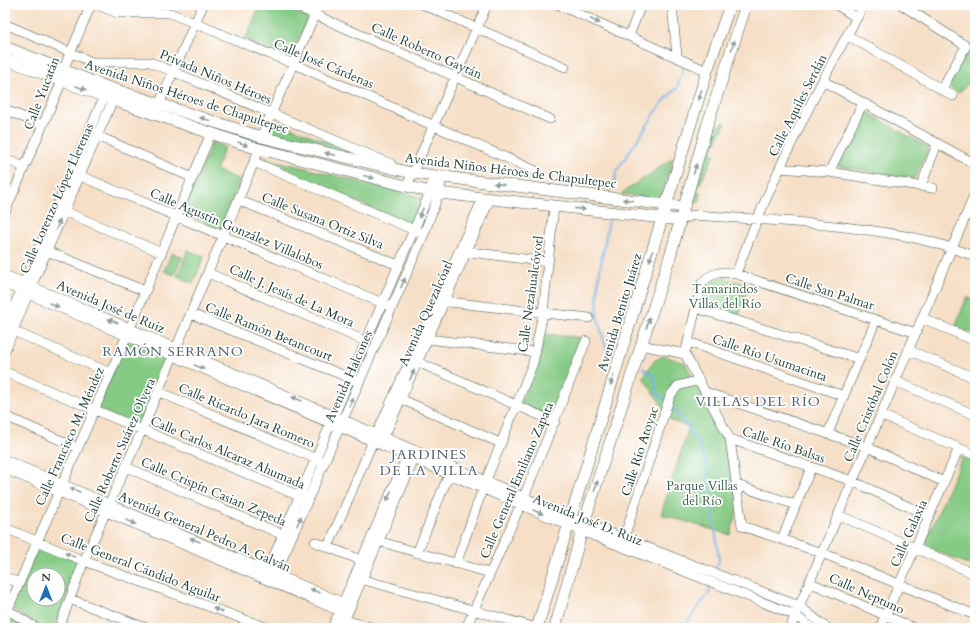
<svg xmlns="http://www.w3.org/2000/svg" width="980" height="633" font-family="Cardo,serif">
  <rect width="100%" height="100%" fill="#fff"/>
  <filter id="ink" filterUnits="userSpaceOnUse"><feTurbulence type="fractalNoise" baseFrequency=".025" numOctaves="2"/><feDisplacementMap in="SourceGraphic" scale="8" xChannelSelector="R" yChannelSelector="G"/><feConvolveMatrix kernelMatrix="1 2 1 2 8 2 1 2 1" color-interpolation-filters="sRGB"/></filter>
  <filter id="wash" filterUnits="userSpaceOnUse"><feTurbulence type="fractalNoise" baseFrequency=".012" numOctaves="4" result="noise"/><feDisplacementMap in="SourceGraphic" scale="16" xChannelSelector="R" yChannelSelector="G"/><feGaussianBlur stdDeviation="0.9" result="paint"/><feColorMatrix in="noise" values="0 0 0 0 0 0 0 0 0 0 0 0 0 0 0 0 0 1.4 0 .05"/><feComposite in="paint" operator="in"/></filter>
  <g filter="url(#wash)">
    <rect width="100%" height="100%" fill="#f6dfc6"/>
    <path fill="#86cb85" stroke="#52845c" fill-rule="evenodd" d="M 260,5 L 278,5 L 308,18 L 290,59 L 245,40 Z
      M 975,38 C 975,63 980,76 958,93 L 948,86 Z
      M 867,112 L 929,148 L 914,179 L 838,166 Z
      M 271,119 L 371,160 L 264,135 Z
      M 726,122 L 711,152 L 715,154 L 696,191 L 701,194 L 699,203 L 691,199 L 714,128 Z
      M 212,142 L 225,147 L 216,170 L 240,180 L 220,229 L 183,214 Z
      M 261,157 L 424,198 L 413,225 L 259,161 Z
      M 673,158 L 660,199 L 621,194 Z
      M 188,250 L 204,257 L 193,283 L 177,276 Z
      M 172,253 L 182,257 L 174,275 L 164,271 Z
      M 720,277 L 748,285 L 739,317 L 701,306 L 708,285 Z
      M 967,297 L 975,300 L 975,334 L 955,327 Z
      M 545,334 L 583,338 L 554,419 L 520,405 L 541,353 Z
      M 127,340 L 169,358 L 138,427 L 97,409 Z
      M 664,356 L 685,363 L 729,444 L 738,508 L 730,535 L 661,514 L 689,427 L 672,421 L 643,377 L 654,361 Z
      M 962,457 L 975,462 L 975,530 L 972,537 L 975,539 L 975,567 L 924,546 Z
      M 37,545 L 80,562 L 54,628 L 40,628 L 11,608 ZM 34,575 L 58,575 L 58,599 L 34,599 Z
      M 8,615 L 27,628 L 5,628 Z"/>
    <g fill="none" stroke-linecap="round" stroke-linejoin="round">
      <path stroke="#75b2e7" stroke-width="2" d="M 614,187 L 616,172 L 662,103 L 677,88 L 685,64
        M 608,352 C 605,343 601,333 599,323 C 593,289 604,252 609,219
        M 643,368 L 654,376 L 658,394 L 665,401
        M 670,405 L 679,414 L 698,443 L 707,465 L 719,560 L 715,572
        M 683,628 L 709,593 L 711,585"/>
    </g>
  </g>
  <g filter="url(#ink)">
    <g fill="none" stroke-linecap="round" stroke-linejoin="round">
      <defs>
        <path id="minor" d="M 98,5 L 117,13 L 170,13 L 294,64 L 534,170
          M 293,5 L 550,119
          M 424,5 L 565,67
          M 559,5 L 707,71
          M 672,5 L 677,56
          M 837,5 L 857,18
          M 902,5 L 966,46 L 941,90
          M 5,24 L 92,62 L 150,62 L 391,164
          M 847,35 L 953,96
          M 629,36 L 641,5
          M 823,81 L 975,164
          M 159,104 L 203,5
          M 5,110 L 43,125
          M 98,136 L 193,178
          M 261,137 L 319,5
          M 5,159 L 24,167
          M 254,162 L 419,232
          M 780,168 L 829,172 L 933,188
          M 71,172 L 387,305
          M 829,172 L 863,103
          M 407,186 L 487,5
          M 921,186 L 937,144
          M 238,200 L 398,265
          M 64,211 L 162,253
          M 5,212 L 62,81 L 63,70 L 91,5
          M 680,220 L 694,215 C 764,220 836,223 905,236 C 929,240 952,248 975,256
          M 42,249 L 145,291
          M 463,251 L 548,262
          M 208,273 L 365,341
          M 736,274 C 770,181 815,91 864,5
          M 5,275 L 584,523 L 799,606 L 827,628
          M 5,284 L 582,531 L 795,615 L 812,628
          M 440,301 L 589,318
          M 696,308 L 860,359
          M 191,314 L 355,380
          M 922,318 L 975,341
          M 5,327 L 104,97
          M 13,331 L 110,373
          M 428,339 L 536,352
          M 688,342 L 844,396
          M 641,345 L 685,354
          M 908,350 L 975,378
          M 5,351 L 28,294 L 113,100
          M 685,354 L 730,439 L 742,526 L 822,553 L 975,615
          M 685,354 L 702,283 C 712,272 721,271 736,274 L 916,333
          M 413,360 L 555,422
          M 5,372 L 304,498
          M 895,381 L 975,415
          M 159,392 L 321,461
          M 705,392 L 867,447 L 944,482
          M 401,399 L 500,443
          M 881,415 L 975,455
          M 5,416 L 78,448
          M 377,433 L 483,198
          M 828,433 L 876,320
          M 384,437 L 490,199
          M 730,439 L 852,481 L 929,516
          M 5,460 L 351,606
          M 126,467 L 288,537
          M 5,469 L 347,614
          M 737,485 L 796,505
          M 838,515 L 975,574
          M 5,528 L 84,561 L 268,628
          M 782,539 L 811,468
          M 374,540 L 490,573
          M 315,542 L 366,562
          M 622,544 L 670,396 L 678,386 L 699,380
          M 328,547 L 373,441
          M 417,553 L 449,474
          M 456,564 L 483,488 L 533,363 L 543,313 L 554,206
          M 5,577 L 19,583
          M 357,578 L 537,628
          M 264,579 L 430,192 L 433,177
          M 272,582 L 424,234 L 439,193 L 442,178
          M 809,582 L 914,628
          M 70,599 L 146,628
          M 5,608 L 36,628
          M 5,616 L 130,328 L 211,133
          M 345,620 L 374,628
          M 59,628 L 84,561 L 142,430 L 259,150
          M 332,628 L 409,451
          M 341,628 L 416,455
          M 466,628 L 524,497 L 586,341
          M 790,628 L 975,194
          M 880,628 L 959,448"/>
        <path id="major" d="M 5,47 L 107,87 L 261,137 L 412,173 L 684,207
          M 5,59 L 113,100 L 252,147 L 430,192 L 680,220
          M 537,628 L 707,71 L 730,5
          M 555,628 L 584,523 L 671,253 L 707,126 L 746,5"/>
      </defs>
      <use href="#minor" stroke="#3f554a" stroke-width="10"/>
      <use href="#major" stroke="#3f554a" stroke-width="12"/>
      <use href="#minor" stroke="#fff" stroke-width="9"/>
      <use href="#major" stroke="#fff" stroke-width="11"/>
    </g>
    <defs><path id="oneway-solid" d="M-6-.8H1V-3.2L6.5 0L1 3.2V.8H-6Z"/></defs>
    <g fill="#8f9e9a">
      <use href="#oneway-solid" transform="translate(595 21) rotate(24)"/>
      <use href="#oneway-solid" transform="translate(733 45) rotate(-73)"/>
      <use href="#oneway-solid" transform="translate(81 88) rotate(21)"/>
      <use href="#oneway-solid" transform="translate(700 95) rotate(107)"/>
      <use href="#oneway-solid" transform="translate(205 119) rotate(-162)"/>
      <use href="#oneway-solid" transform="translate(243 144) rotate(20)"/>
      <use href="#oneway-solid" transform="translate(330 154) rotate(-167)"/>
      <use href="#oneway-solid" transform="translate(695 169) rotate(-74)"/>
      <use href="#oneway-solid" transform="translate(369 177) rotate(14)"/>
      <use href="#oneway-solid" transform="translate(499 184) rotate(-173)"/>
      <use href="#oneway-solid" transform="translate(628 200) rotate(-173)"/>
      <use href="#oneway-solid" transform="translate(580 209) rotate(6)"/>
      <use href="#oneway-solid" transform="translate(421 213) rotate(114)"/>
      <use href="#oneway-solid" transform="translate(58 225) rotate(-67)"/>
      <use href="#oneway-solid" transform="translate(651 256) rotate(107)"/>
      <use href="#oneway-solid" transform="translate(403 283) rotate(-66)"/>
      <use href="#oneway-solid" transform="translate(54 305) rotate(23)"/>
      <use href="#oneway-solid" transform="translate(113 321) rotate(-157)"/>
      <use href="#oneway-solid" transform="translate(648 323) rotate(-72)"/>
      <use href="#oneway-solid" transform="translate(199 367) rotate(23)"/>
      <use href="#oneway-solid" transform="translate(412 375) rotate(-66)"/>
      <use href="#oneway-solid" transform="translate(612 380) rotate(107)"/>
      <use href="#oneway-solid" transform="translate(297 399) rotate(-157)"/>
      <use href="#oneway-solid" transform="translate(351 402) rotate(-66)"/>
      <use href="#oneway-solid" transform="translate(596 486) rotate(-72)"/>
      <use href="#oneway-solid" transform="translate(75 490) rotate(-157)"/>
      <use href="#oneway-solid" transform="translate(389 496) rotate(113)"/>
      <use href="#oneway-solid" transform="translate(538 512) rotate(23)"/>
      <use href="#oneway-solid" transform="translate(299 521) rotate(-66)"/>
      <use href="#oneway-solid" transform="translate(131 522) rotate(23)"/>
      <use href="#oneway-solid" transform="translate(195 540) rotate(-157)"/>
      <use href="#oneway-solid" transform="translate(70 555) rotate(-158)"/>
      <use href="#oneway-solid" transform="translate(315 591) rotate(-157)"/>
      <use href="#oneway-solid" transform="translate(218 610) rotate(-160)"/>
    </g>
  </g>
  <g text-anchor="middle" stroke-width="3.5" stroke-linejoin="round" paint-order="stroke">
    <g font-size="13" fill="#1f3d34" stroke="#fff">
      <text transform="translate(427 50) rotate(24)" y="5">Calle Roberto Gaytán</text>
      <text transform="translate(324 63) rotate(23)" y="5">Calle José Cárdenas</text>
      <text transform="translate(216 76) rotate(23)" y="5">Privada Niños Héroes</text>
      <text transform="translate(41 93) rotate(-69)" y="5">Calle Yucatán</text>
      <text transform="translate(187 96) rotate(18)" y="5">Avenida Niños Héroes de Chapultepec</text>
      <text transform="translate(797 105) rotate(-63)" y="5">Calle Aquiles Serdán</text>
      <text transform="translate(511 170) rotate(7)" y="5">Avenida Niños Héroes de Chapultepec</text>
      <text transform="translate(56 198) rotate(-66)" y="5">Calle Lorenzo López Llerenas</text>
      <text transform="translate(323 220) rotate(22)" y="5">Calle Susana Ortiz Silva</text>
      <text transform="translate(237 228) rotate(23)" y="5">Calle Agustín González Villalobos</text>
      <text transform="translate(830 291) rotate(18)" y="5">Calle San Palmar</text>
      <text transform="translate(530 294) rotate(-82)" y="5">Calle Nezahualcóyotl</text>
      <text transform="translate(292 295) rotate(24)" y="5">Calle J. Jesús de La Mora</text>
      <text transform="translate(111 306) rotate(23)" y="5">Avenida José de Ruiz</text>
      <text transform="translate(619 312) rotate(-73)" y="5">Avenida Benito Juárez</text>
      <text transform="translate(425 313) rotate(-66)" y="5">Avenida Quezalcóatl</text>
      <text transform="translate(269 331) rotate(22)" y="5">Calle Ramón Betancourt</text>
      <text transform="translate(770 357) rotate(19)" y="5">Calle Río Usumacinta</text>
      <text transform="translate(348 376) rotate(-66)" y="5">Avenida Halcones</text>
      <text transform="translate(870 406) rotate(-67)" y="5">Calle Cristóbal Colón</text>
      <text transform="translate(247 415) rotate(23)" y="5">Calle Ricardo Jara Romero</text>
      <text transform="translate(69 436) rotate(-66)" y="5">Calle Francisco M. Méndez</text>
      <text transform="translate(784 444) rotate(19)" y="5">Calle Río Balsas</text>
      <text transform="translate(119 450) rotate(-66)" y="5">Calle Roberto Suárez Olvera</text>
      <text transform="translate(639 451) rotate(-72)" y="5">Calle Río Atoyac</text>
      <text transform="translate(228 452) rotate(23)" y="5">Calle Carlos Alcaraz Ahumada</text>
      <text transform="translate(516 480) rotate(-67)" y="5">Calle General Emiliano Zapata</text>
      <text transform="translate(214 491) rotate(23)" y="5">Calle Crispín Casian Zepeda</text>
      <text transform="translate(588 519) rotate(22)" y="5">Avenida José D. Ruiz</text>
      <text transform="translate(205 531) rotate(23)" y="5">Avenida General Pedro A. Galván</text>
      <text transform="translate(908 533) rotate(-66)" y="5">Calle Galaxia</text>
      <text transform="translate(141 567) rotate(21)" y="5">Calle General Cándido Aguilar</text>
      <text transform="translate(867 593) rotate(24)" y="5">Calle Neptuno</text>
    </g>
    <g font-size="13" fill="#396048" stroke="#fff">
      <text x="725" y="293">Tamarindos<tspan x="725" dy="15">Villas del Río</tspan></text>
      <text x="702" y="490">Parque Villas<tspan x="702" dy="15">del Río</tspan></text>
    </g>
    <g font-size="14" letter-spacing="1" fill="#525f73" stroke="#fff">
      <text x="173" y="356">RAMÓN SERRANO</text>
      <text x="758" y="406">VILLAS DEL RÍO</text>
      <text x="429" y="459">JARDINES<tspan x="429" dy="16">DE LA VILLA</tspan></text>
    </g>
  </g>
  <rect width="980" height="633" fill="none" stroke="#fff" stroke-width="20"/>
  <g transform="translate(46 587)"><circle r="19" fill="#ffffff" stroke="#a5b1ae"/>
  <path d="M0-3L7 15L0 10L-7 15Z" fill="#1f6fb2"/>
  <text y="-6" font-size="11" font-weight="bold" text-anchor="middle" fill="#1f3d34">N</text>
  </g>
</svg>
